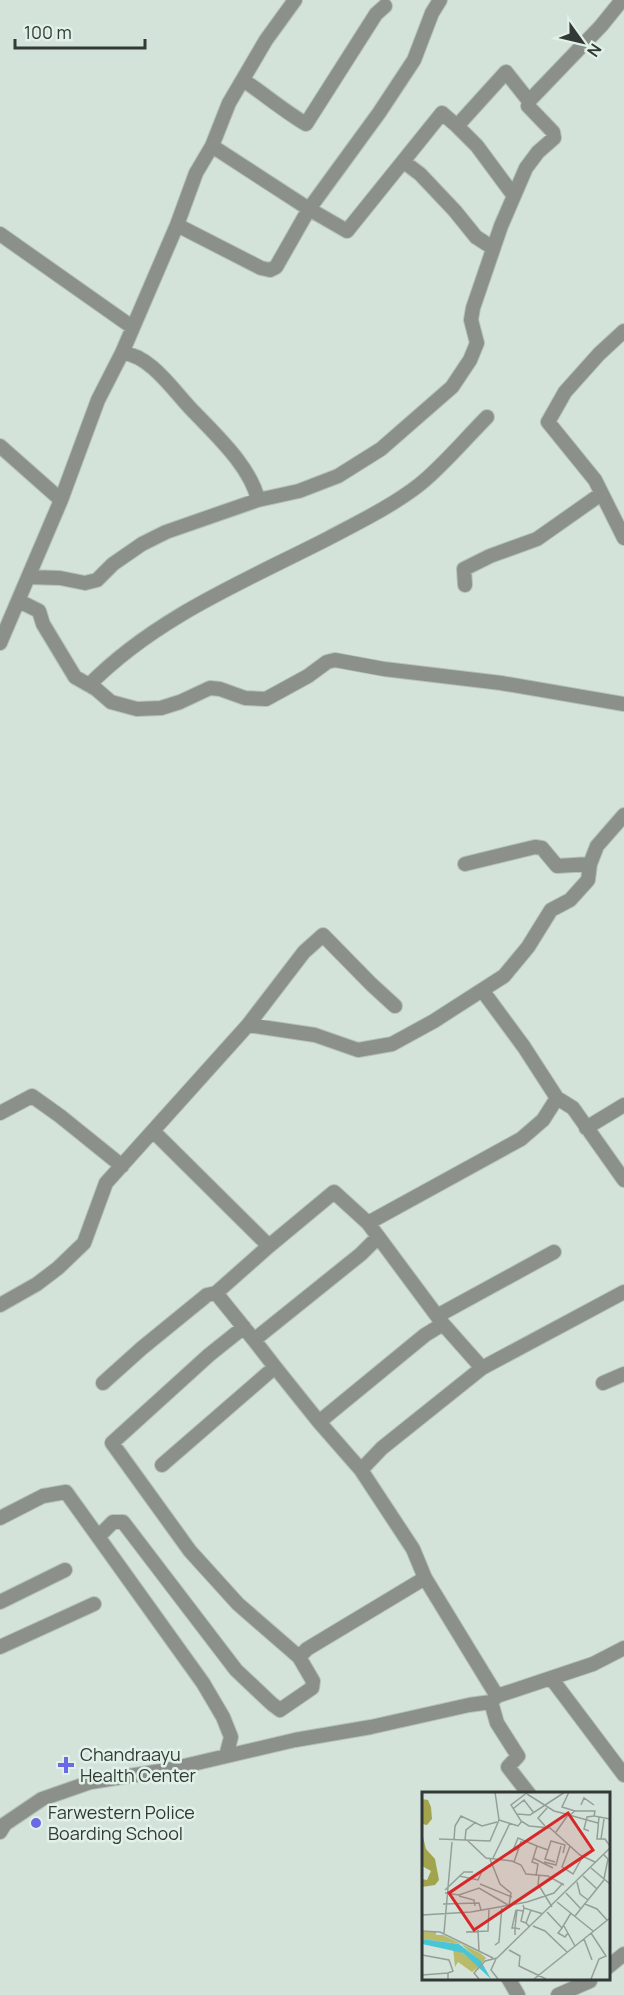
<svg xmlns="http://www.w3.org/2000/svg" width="624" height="1995" font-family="Manrope,sans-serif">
  <rect width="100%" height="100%" fill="#d4e3da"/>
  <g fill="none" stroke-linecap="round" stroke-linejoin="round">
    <defs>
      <path id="minor" d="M 243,80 C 264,94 284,111 306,124 L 376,14 L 385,6
        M 457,126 L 477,146 L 514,196
        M 212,146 L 309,209 L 347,231 L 442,113 L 457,126 L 506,72 L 529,101
        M 404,162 L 420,174 L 455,211 L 476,237 L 493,248
        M 177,225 L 261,268 L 270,270 L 276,267 L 309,209 L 379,113 L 414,60 L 432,13 L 440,0
        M 0,234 L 132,327
        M 624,331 L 599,354 L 565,392 L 548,422 L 595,480 L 624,538
        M 122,353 C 152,355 176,395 196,414 C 218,437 251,468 258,500
        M 0,446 L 61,500
        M 28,577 L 60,578 L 85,583 L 97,580 L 113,564 L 142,544 L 166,532 L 258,500 L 299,491 L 338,476 L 381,449 L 452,387 L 470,360 L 477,343 L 471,320 L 473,308 L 501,226 L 526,168 L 538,152 L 554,138 L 553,132 L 528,106 L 529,101 L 601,26 L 622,0
        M 465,585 L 464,569 L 490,556 L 537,539 L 601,494
        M 19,601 L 39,611 L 43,624 L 75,677 L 96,689 L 111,702 L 137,709 L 161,708 L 180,702 L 210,688 L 220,689 L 245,698 L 266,699 L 308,676 L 327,662 L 335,660 L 384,669 L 501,683 L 624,704
        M 0,643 L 61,500 L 98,400 L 122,353 L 177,225 L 196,173 L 212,146 L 229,103 L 266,40 L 295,0
        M 89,685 C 156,617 245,581 329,538 C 359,522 392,506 419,485 C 442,467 466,438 487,417
        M 465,864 L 535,847 L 542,848 L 557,866 L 590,864
        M 482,990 L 524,1047 L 557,1098 L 573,1108 L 624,1180
        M 248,1025 L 304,952 L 323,935 L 371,984 L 395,1006
        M 0,1113 L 32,1096 L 60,1116 L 122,1166
        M 586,1128 L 624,1105
        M 154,1132 L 269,1246 L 334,1192 L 368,1223 L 443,1324 L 482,1368 L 382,1448 L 361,1470 L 319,1422 L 275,1367 L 162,1465
        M 368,1223 L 521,1139 L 543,1120 L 557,1098
        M 216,1293 L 269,1246
        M 0,1305 L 37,1284 L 58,1268 L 84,1243 L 106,1183 L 248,1025 L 315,1035 L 358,1050 L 392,1044 L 434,1021 L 504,976 L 528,947 L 551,910 L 570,900 L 588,880 L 590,864 L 597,846 L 624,815
        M 437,1316 L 554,1252
        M 244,1327 L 209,1355 L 112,1443 L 190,1551 L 238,1604 L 299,1657
        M 254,1340 L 275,1367
        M 482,1368 L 624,1292
        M 103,1383 L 142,1348 L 207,1295 L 216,1293 L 254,1340 L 361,1254 L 378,1237
        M 603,1383 L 624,1374
        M 319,1422 L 425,1335 L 443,1324
        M 0,1518 L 43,1496 L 66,1492 L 203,1683 L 223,1717 L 231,1737 L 226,1756
        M 99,1536 L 113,1522 L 123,1522 L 236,1670 L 272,1704 L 280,1710 L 312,1688 L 313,1681 L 299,1657 L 307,1649 L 425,1578 L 413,1549 L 361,1470
        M 425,1578 L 497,1696
        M 0,1602 L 65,1570
        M 0,1647 L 94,1604
        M 551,1678 L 624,1775
        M 491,1702 L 497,1723 L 518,1756 L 508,1767 L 529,1794
        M 0,1832 L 5,1824 L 42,1799 L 91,1782 L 167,1770 L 295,1740 L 371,1727 L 469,1705 L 491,1702 L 497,1696 L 593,1664 L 624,1648
        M 608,1967 L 624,1954
        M 508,1978 L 518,1995
        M 558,1995 L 590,1981"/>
    </defs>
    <use href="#minor" stroke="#b4c1b9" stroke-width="16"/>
    <use href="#minor" stroke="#8c908a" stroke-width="14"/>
  </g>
  <g fill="#696ae4" stroke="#e1f1e7" stroke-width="2">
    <path d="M63 1756h6v6h6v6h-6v6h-6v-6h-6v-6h6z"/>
    <circle cx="36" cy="1823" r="6"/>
  </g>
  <g text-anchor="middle" stroke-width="5" stroke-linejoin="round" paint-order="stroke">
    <g font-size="18" fill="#333936" stroke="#e1f1e7" text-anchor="start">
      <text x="80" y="1761">Chandraayu<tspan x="80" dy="21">Health Center</tspan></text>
      <text x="48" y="1819">Farwestern Police<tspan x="48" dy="21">Boarding School</tspan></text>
    </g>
  </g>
  <g transform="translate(422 1792)">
    <rect width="188" height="188" fill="#d4e3da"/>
    <path d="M 0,140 L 14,140 L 14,143 L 21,143 L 58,161 L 64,166 L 60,171 L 39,152 L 0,147 ZM 31,156 L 41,161 L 57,175 L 50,180 L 36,170 L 33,175 Z" fill="#b9bb6a"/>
    <path d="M 0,7 L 6,8 L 9,15 L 10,27 L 5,33 L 0,32 ZM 0,41 L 4,57 L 13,67 L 17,88 L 13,93 L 0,95 L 0,87 L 5,88 L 9,79 L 0,74 Z" fill="#a2a44d"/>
    <path d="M 0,147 L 37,152 L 59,169 L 69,187 L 41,161 L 0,152 Z" fill="#49c6d5"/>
    <path fill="none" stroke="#949f98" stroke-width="1.5" d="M 106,0 L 89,13 L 99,29 L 107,34 L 128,36 L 158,63 L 173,70M 147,0 L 140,15 L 153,19M 105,2 L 132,19 L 148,23 L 153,19 L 173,19 L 172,24 L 188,27M 159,13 L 162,6 L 172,13M 92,16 L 102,8 L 112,21M 95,22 L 108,23 L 143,0M 147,23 L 176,31M 177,25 L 175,47 L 183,47 L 188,54M 77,28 L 96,34 L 100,29M 123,34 L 116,26 L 125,16M 167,39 L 162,37 L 165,25 L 172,24M 134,40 L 146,23M 17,47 L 68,49 L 77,28 L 73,0M 179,47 L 182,27M 32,48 L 33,34 L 39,24 L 60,34 L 75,30M 43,48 L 44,38 L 54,30M 45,48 L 64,66 L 90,69 L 99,73 L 104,82 L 126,84 L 142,93M 148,54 L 140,75 L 151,82 L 161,64M 96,58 L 92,56 L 96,46 L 115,54M 126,58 L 129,49 L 143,53 L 141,61M 182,63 L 186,67 L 182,87M 71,66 L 88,31M 111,66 L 131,76M 68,67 L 78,92 L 89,101 L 87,113M 92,70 L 100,47M 122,70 L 134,73 L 139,54M 169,76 L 188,92M 114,83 L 116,72 L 110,70 L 115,54 L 126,58 L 123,67 L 133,70M 37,84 L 56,88 L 60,79M 117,84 L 116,92 L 130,115M 161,84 L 175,97M 155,90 L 158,102 L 166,108M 58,92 L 90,105M 23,98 L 42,80 L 51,80M 23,101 L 37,103 L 57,96 L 86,113M 144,101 L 159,117M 37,104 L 52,108 L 53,114M 135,110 L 171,139M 21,112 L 57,111 L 59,118M 163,112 L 175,117 L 185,128M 101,113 L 102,116 L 121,122M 102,116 L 99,129 L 104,131M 125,120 L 140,136 L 149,121M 0,123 L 49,120 L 105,110 L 132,101 L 141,91M 153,124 L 182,88M 107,134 L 104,131 L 109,118M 111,134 L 123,139 L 145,160M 142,134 L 153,154M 140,136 L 136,141 L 143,145 L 146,141M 98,137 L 93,136 L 95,118 L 101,119M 56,138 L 57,159M 0,139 L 18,140 L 71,166M 44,140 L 66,139 L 67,117M 22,141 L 30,50M 169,141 L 184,164 L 177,167 L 169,187M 93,143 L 93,136 L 90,136 L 94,118M 162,147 L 170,168M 73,153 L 77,150 L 80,114M 87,158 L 98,164 L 97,174 L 124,187M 0,163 L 27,168 L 31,179 L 26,181M 75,166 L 188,56M 74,167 L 69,178 L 76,187M 0,183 L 26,181 L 26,187M 57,187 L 52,181 L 63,169 L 75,166M 112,187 L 188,126"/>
    <path fill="#d62828" fill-opacity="0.15" stroke="#d62828" stroke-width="3" d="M 146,21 L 171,58 L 52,138 L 27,101 Z"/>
    <rect width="188" height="188" fill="none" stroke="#333936" stroke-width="3"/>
  </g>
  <g transform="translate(582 42) rotate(124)" stroke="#e1f1e7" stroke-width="4.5" paint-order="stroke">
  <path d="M0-4.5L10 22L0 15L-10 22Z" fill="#333936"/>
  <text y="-9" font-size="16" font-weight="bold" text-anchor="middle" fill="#333936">N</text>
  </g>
  <path d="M15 39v9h130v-9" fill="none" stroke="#333936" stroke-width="3"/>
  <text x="24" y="39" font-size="18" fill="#333936" stroke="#e1f1e7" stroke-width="4.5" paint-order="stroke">100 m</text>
</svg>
